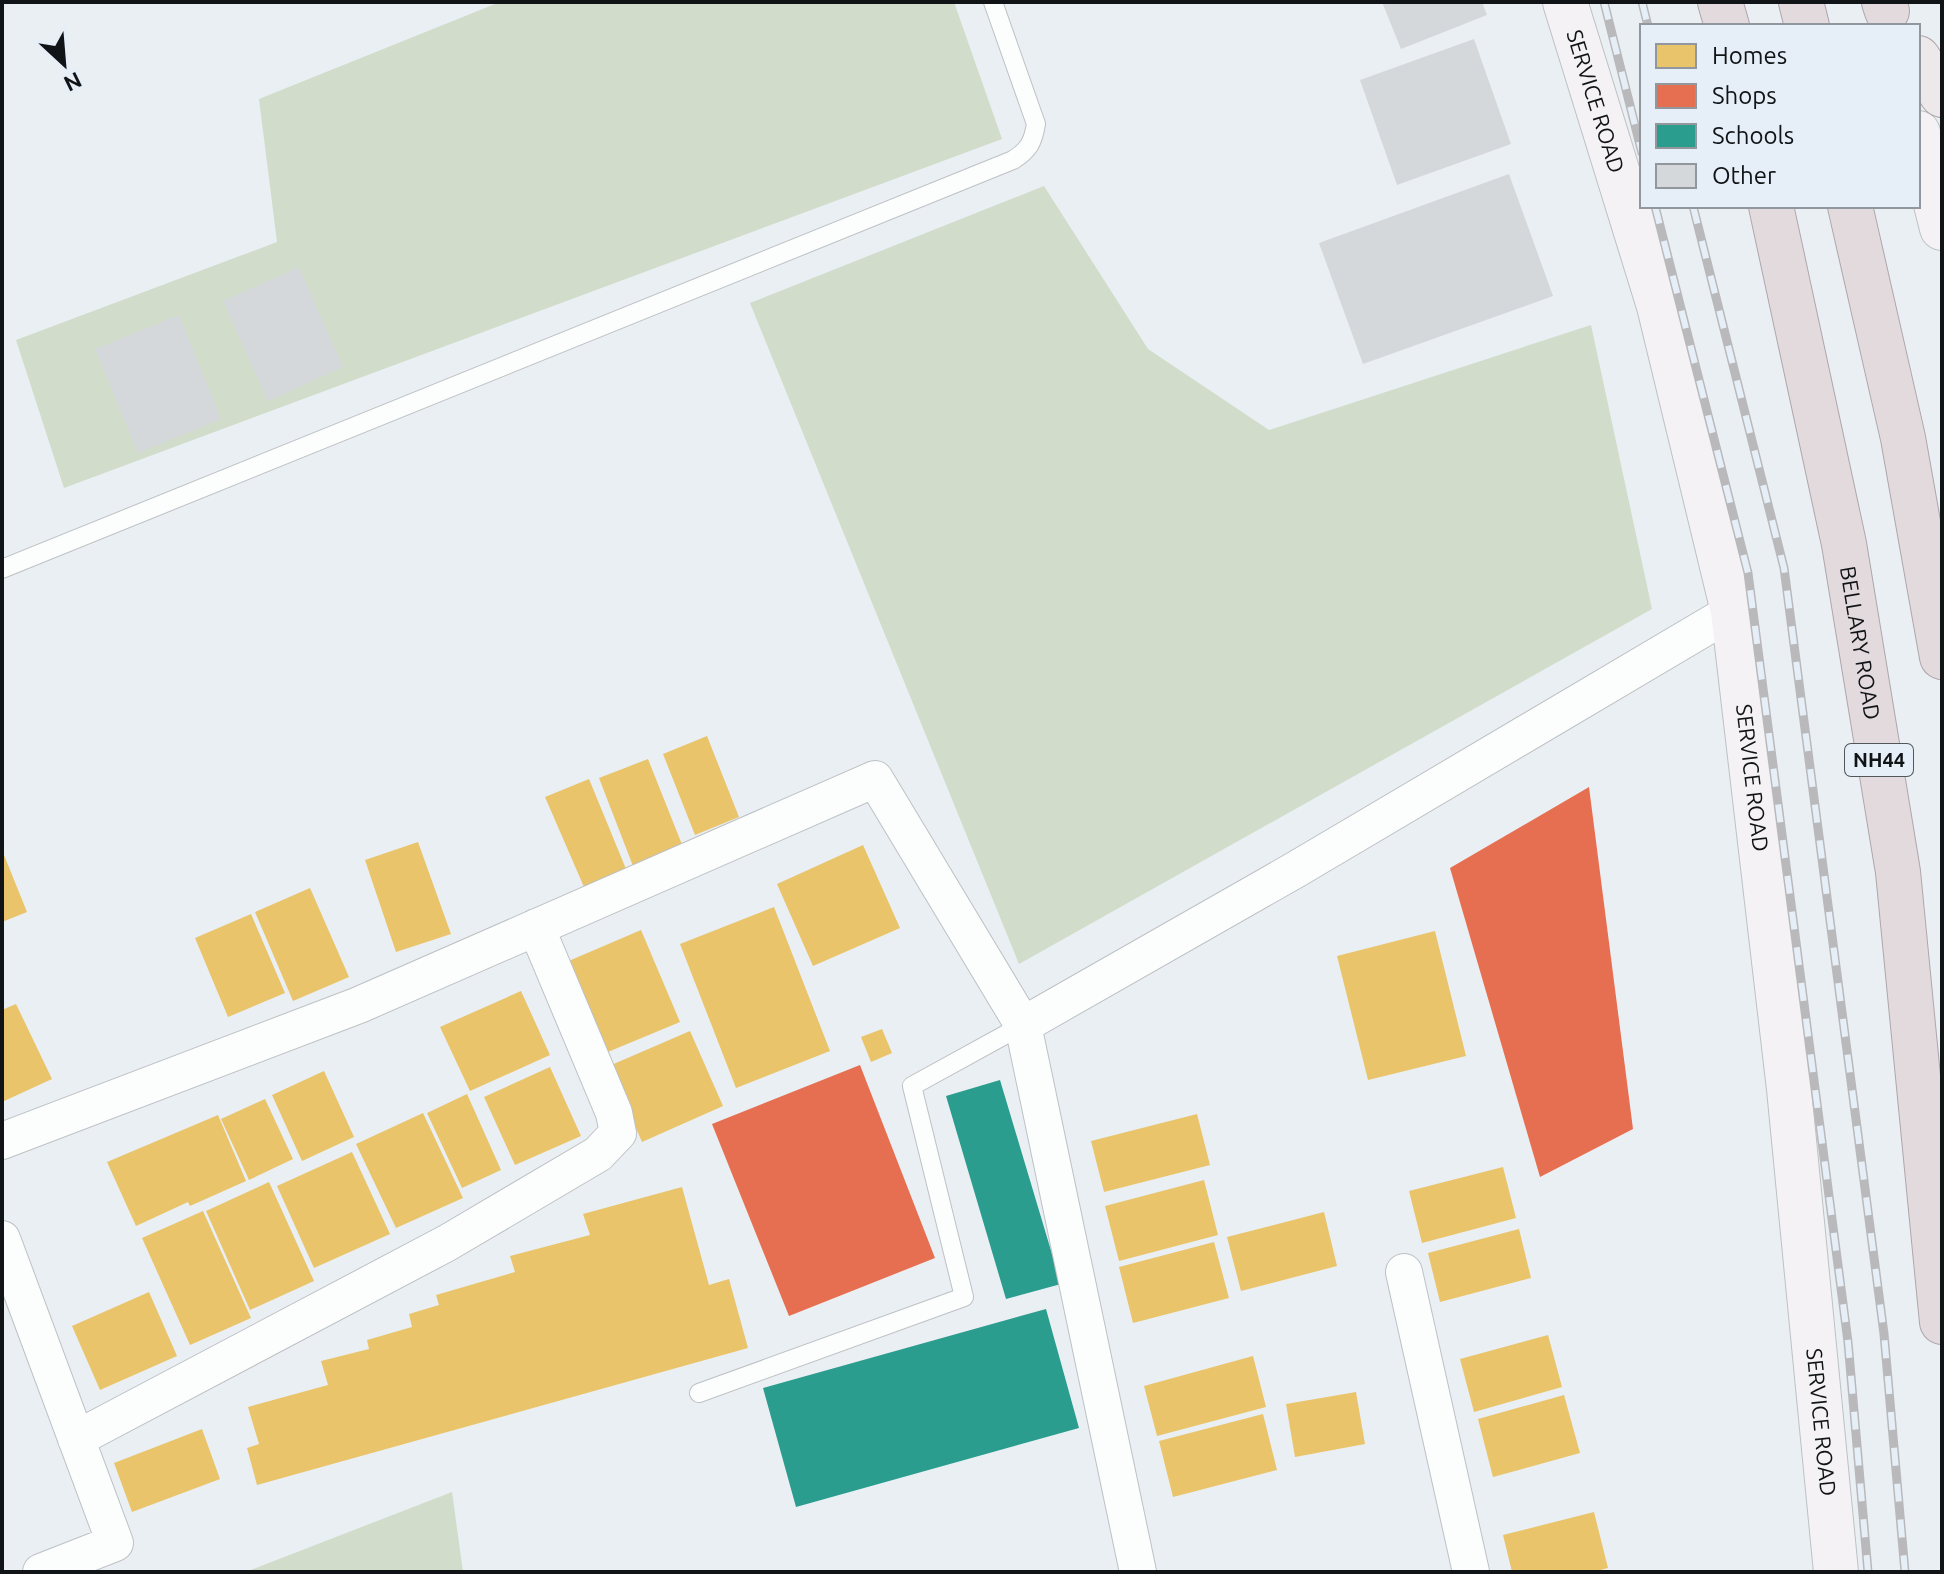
<svg xmlns="http://www.w3.org/2000/svg" width="1944" height="1574" font-family="Ubuntu,sans-serif">
  <rect width="100%" height="100%" fill="#eaeff3"/>
  <path fill="#d1dcca" d="M 500,2 L 954,2 L 1002,139 L 64,488 L 16,340 L 277,242 L 259,99 Z
    M 1044,186 L 1148,349 L 1269,430 L 1591,325 L 1652,609 L 1019,964 L 750,303 Z
    M 452,1492 L 463,1572 L 246,1572 L 248,1571 Z"/>
  <path fill="#e9c46a" d="M 707,736 L 739,817 L 695,835 L 663,754 Z
    M 648,759 L 683,847 L 633,866 L 599,778 Z
    M 589,779 L 626,869 L 584,887 L 545,797 Z
    M 418,842 L 451,934 L 396,952 L 365,860 Z
    M 863,845 L 900,928 L 813,966 L 777,884 Z
    M 2,850 L 27,912 L 2,922 Z
    M 310,888 L 349,977 L 293,1001 L 255,912 Z
    M 774,907 L 830,1051 L 736,1088 L 680,944 Z
    M 251,914 L 285,993 L 228,1017 L 195,938 Z
    M 641,930 L 680,1022 L 603,1054 L 564,963 Z
    M 1435,931 L 1466,1056 L 1368,1080 L 1337,956 Z
    M 521,991 L 550,1055 L 470,1091 L 440,1027 Z
    M 16,1004 L 52,1079 L 2,1102 L 2,1010 Z
    M 882,1029 L 892,1053 L 871,1062 L 861,1037 Z
    M 690,1031 L 723,1106 L 642,1142 L 609,1066 Z
    M 550,1067 L 581,1136 L 515,1165 L 484,1097 Z
    M 324,1071 L 354,1137 L 302,1161 L 272,1095 Z
    M 467,1094 L 501,1170 L 462,1188 L 427,1113 Z
    M 265,1099 L 293,1159 L 249,1180 L 221,1119 Z
    M 423,1113 L 463,1198 L 396,1228 L 356,1144 Z
    M 1197,1114 L 1210,1165 L 1104,1192 L 1091,1141 Z
    M 218,1115 L 246,1181 L 190,1206 L 188,1202 L 136,1226 L 107,1162 Z
    M 352,1152 L 390,1234 L 314,1268 L 277,1186 Z
    M 1503,1167 L 1516,1218 L 1422,1243 L 1409,1191 Z
    M 1204,1180 L 1218,1235 L 1119,1261 L 1105,1206 Z
    M 269,1182 L 314,1281 L 250,1310 L 206,1211 Z
    M 682,1187 L 709,1285 L 729,1279 L 748,1348 L 257,1485 L 247,1448 L 259,1444 L 248,1407 L 328,1385 L 321,1361 L 369,1349 L 367,1340 L 412,1327 L 409,1314 L 439,1305 L 436,1295 L 515,1272 L 510,1256 L 590,1235 L 583,1214 Z
    M 203,1211 L 251,1318 L 190,1345 L 142,1238 Z
    M 1324,1212 L 1337,1266 L 1241,1291 L 1227,1237 Z
    M 1519,1229 L 1531,1278 L 1440,1302 L 1428,1253 Z
    M 1214,1242 L 1229,1298 L 1133,1323 L 1119,1267 Z
    M 149,1292 L 177,1356 L 100,1390 L 72,1326 Z
    M 1548,1335 L 1562,1387 L 1474,1412 L 1460,1359 Z
    M 1253,1356 L 1266,1407 L 1157,1436 L 1144,1386 Z
    M 1356,1392 L 1365,1444 L 1295,1457 L 1286,1404 Z
    M 1564,1395 L 1580,1453 L 1493,1477 L 1478,1419 Z
    M 1263,1414 L 1277,1470 L 1173,1497 L 1159,1441 Z
    M 202,1429 L 220,1479 L 132,1512 L 114,1463 Z
    M 1594,1512 L 1608,1568 L 1593,1572 L 1512,1572 L 1503,1535 Z"/>
  <path fill="#e76f51" d="M 1589,787 L 1633,1129 L 1540,1177 L 1450,868 Z
    M 860,1065 L 935,1258 L 789,1316 L 712,1124 Z"/>
  <path fill="#2a9d8f" d="M 1000,1080 L 1061,1284 L 1006,1299 L 946,1096 Z
    M 1046,1309 L 1079,1428 L 796,1507 L 763,1388 Z"/>
  <path fill="#d5d8db" d="M 1382,2 L 1482,2 L 1487,15 L 1401,49 Z
    M 1474,39 L 1511,144 L 1397,185 L 1360,80 Z
    M 1509,174 L 1553,296 L 1363,364 L 1319,243 Z
    M 299,267 L 343,367 L 268,401 L 223,301 Z
    M 179,315 L 221,419 L 138,453 L 95,349 Z"/>
  <g fill="none" stroke-linecap="round" stroke-linejoin="round">
    <defs>
      <path id="lane" d="M 2,569 L 1013,160 C 1029,150 1033,142 1036,124 L 993,2
        M 699,1393 L 964,1297 L 912,1086 L 1023,1025"/>
      <path id="street" d="M 1023,1025 L 1295,870 L 1733,611
        M 2,1141 L 359,1005 L 875,779 L 1023,1025 L 1138,1572
        M 2,1239 L 115,1543 L 41,1572
        M 1404,1272 L 1471,1572
        M 76,1439 L 447,1243 L 598,1154 L 618,1133 L 614,1113 L 536,927"/>
      <g id="secondary">
        <path id="s1" d="M 1565,2 L 1659,306 L 1733,611 L 1789,1089 L 1836,1572"/>
        <path d="M 1918,133 L 1942,228"/>
      </g>
      <path id="primary" d="M 1918,58 L 1942,95"/>
      <g id="highway">
        <path d="M 1720,2 L 1727,26"/>
        <path d="M 1801,2 L 1807,26"/>
        <path d="M 1884,2 L 1887,11"/>
        <path id="s2" d="M 1771,206 L 1844,544 L 1898,872 L 1942,1322"/>
        <path d="M 1850,206 L 1903,438 L 1942,657"/>
      </g>
    </defs>
    <use href="#lane" stroke="#bdc1c4" stroke-width="20"/>
    <use href="#street" stroke="#bdc1c4" stroke-width="38"/>
    <use href="#secondary" stroke="#bdc1c4" stroke-width="46"/>
    <use href="#primary" stroke="#aea6ab" stroke-width="46"/>
    <use href="#highway" stroke="#aea6ab" stroke-width="46"/>
    <use href="#lane" stroke="#fcfdfd" stroke-width="18"/>
    <use href="#street" stroke="#fcfdfd" stroke-width="36"/>
    <use href="#secondary" stroke="#f4f2f4" stroke-width="44"/>
    <use href="#primary" stroke="#ede8ea" stroke-width="44"/>
    <use href="#highway" stroke="#e3dadd" stroke-width="44"/>
    <defs>
      <path id="rail" d="M 1604,2 L 1642,153
        M 1642,2 L 1648,26
        M 1655,206 L 1748,573 L 1848,1342 L 1868,1572
        M 1693,206 L 1784,568 L 1884,1334 L 1905,1572"/>
    </defs>
    <use href="#rail" stroke="#b9b9bb" stroke-width="9"/>
    <use href="#rail" stroke="#e6eff7" stroke-width="6" stroke-dasharray="18" stroke-linecap="butt"/>
  </g>
  <g text-anchor="middle" stroke-width="8" stroke-linejoin="round" paint-order="stroke">
    <rect fill="#e6eff7" stroke="#51565a" stroke-width="2" x="1845" y="744" width="68" height="32" rx="6"/>
    <g font-size="20" font-weight="bold" fill="#111417">
      <text x="1879" y="767">NH44</text>
    </g>
    <g font-size="22" fill="#111417" stroke="#e6eff7">
      <text dy="8" stroke="none"><textPath href="#s1" startOffset="104">SERVICE ROAD</textPath></text>
      <text dy="8" stroke="none"><textPath href="#s2" startOffset="446">BELLARY ROAD</textPath></text>
      <text dy="8" stroke="none"><textPath href="#s1" startOffset="800">SERVICE ROAD</textPath></text>
      <text dy="8" stroke="none"><textPath href="#s1" startOffset="1448">SERVICE ROAD</textPath></text>
    </g>
  </g>
  <rect width="1944" height="1574" fill="none" stroke="#111417" stroke-width="8"/>
  <rect x="1640" y="24" width="280" height="184" fill="#e6eff7" stroke="#91979d" stroke-width="2"/>
  <rect x="1656" y="44" width="40" height="24" fill="#e9c46a" stroke="#91979d" stroke-width="2"/>
  <text x="1712" y="64" font-size="24" fill="#111417">Homes</text>
  <rect x="1656" y="84" width="40" height="24" fill="#e76f51" stroke="#91979d" stroke-width="2"/>
  <text x="1712" y="104" font-size="24" fill="#111417">Shops</text>
  <rect x="1656" y="124" width="40" height="24" fill="#2a9d8f" stroke="#91979d" stroke-width="2"/>
  <text x="1712" y="144" font-size="24" fill="#111417">Schools</text>
  <rect x="1656" y="164" width="40" height="24" fill="#d5d8db" stroke="#91979d" stroke-width="2"/>
  <text x="1712" y="184" font-size="24" fill="#111417">Other</text>
  <g transform="translate(64 64) rotate(154)" stroke="#e6eff7" stroke-width="6" paint-order="stroke">
  <path d="M0-6L14 30L0 20L-14 30Z" fill="#111417"/>
  <text y="-12" font-size="22" font-weight="bold" text-anchor="middle" fill="#111417">N</text>
  </g>
</svg>
